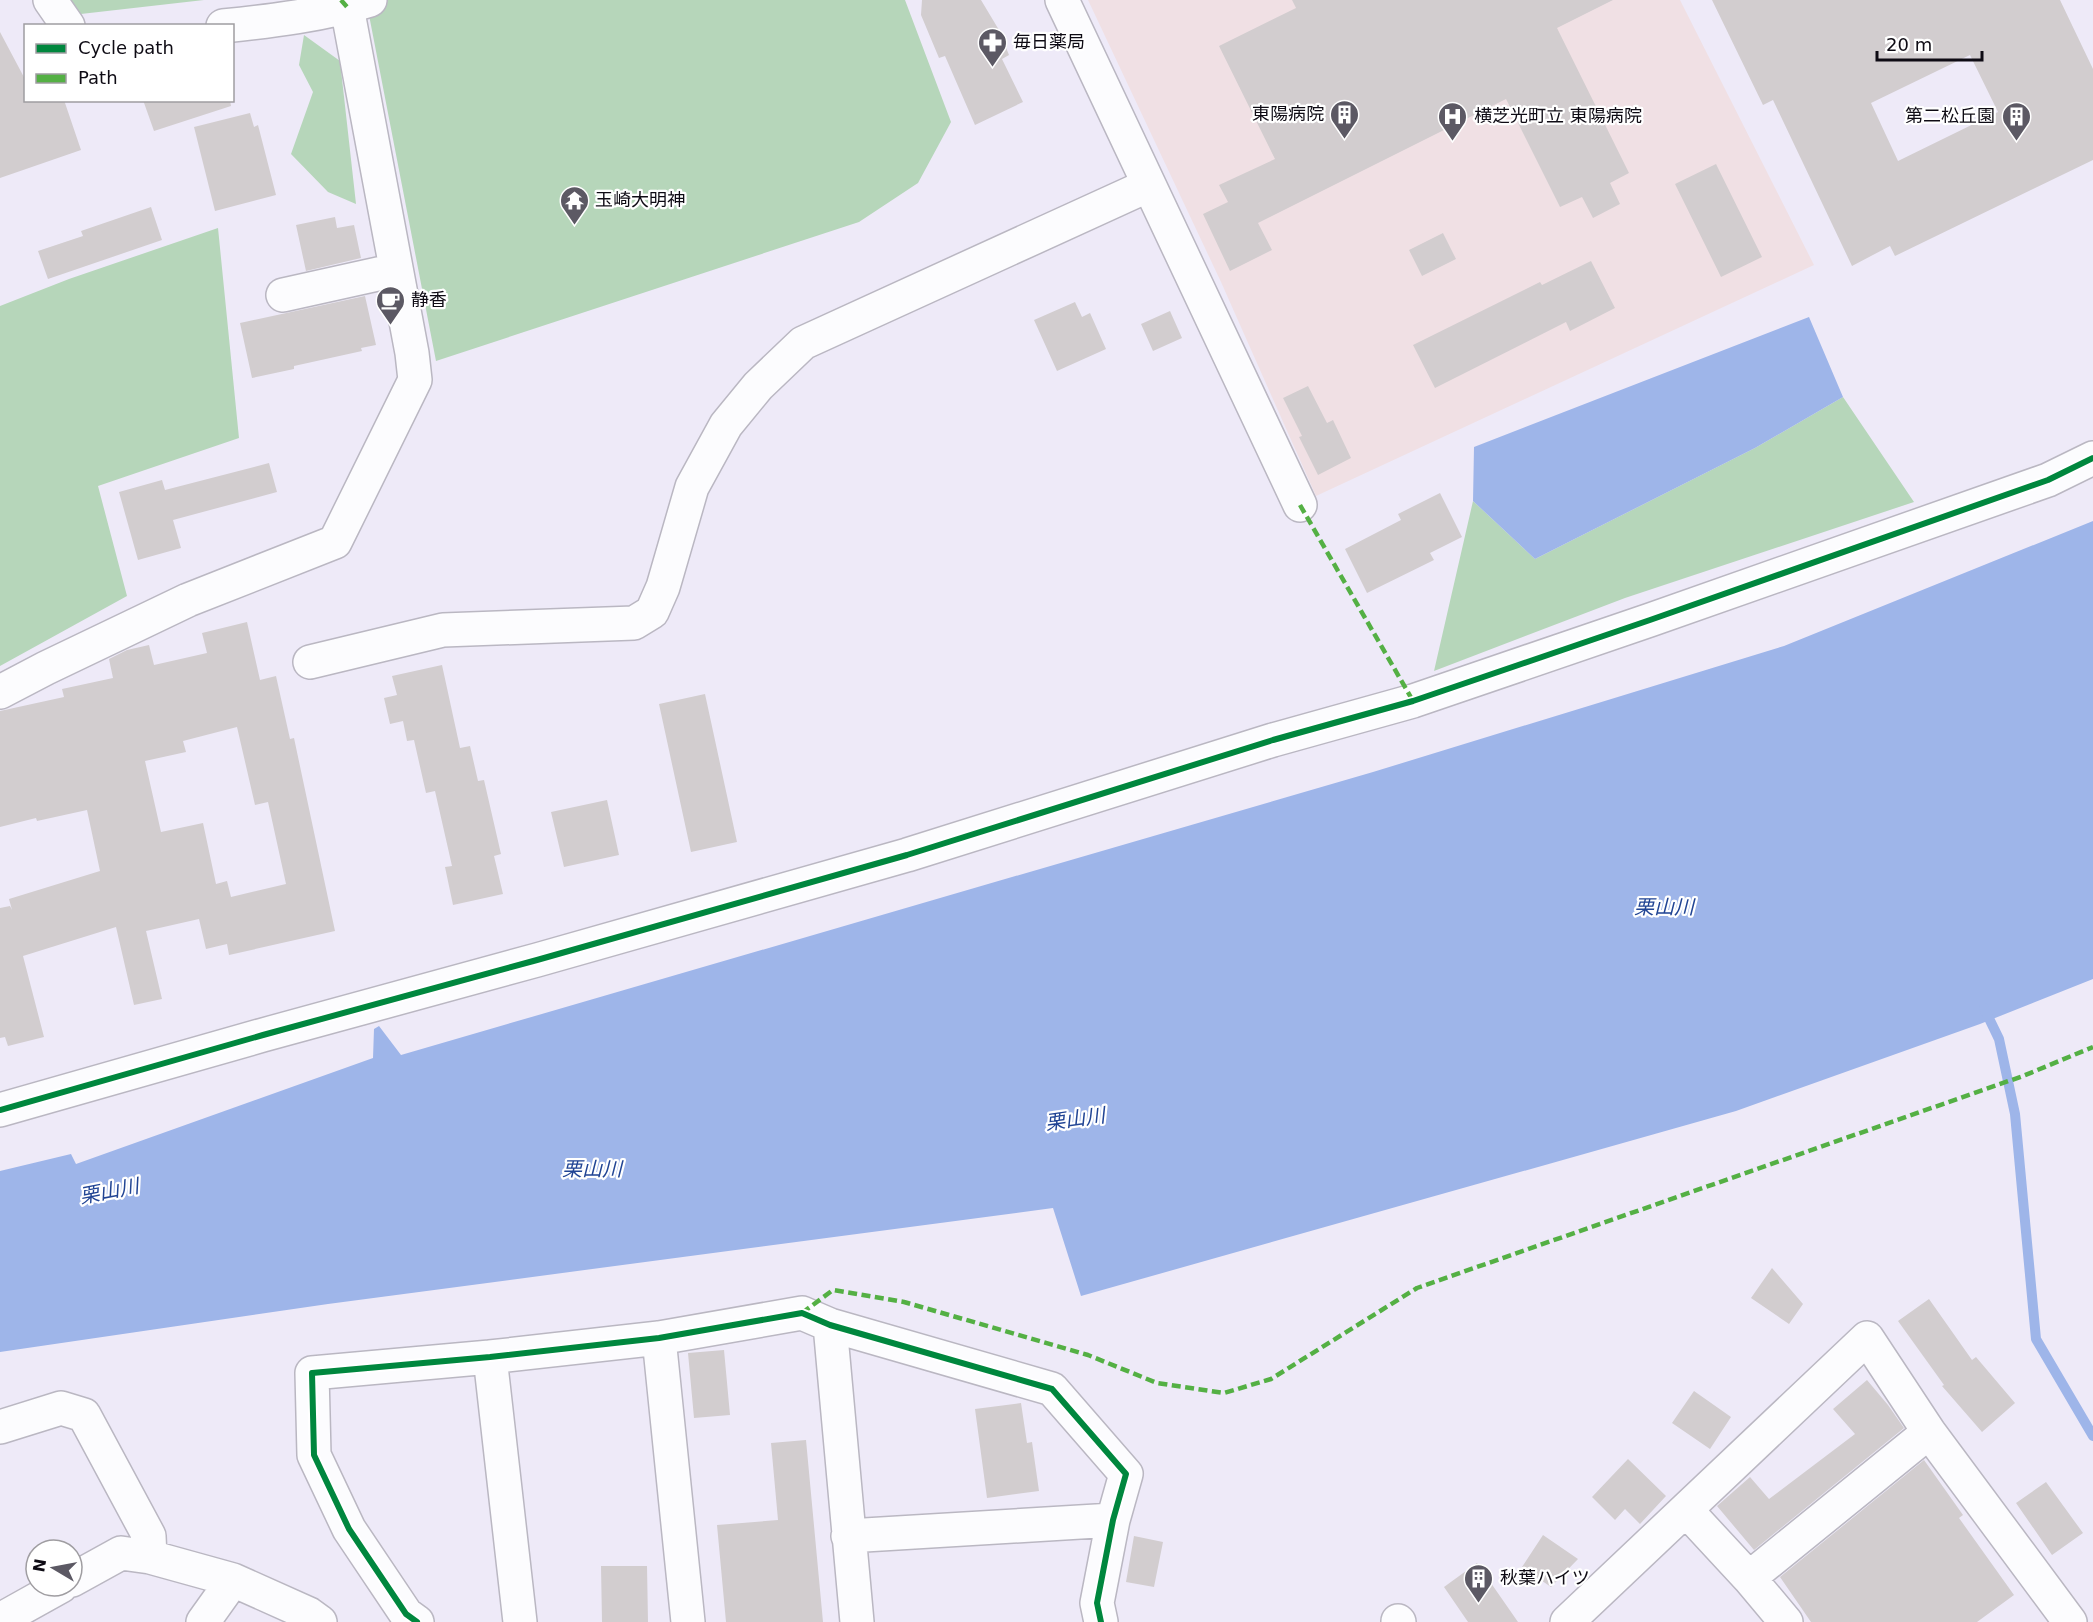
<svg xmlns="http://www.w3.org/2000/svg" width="2093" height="1622" font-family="'DejaVu Sans','Noto Sans JP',sans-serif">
  <rect width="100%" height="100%" fill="#eeeaf8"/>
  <path fill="#f0e0e4" d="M 1088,0 L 1680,0 L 1814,265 L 1316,496 L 1221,282 Z"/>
  <path fill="#b6d6ba" d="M 62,0 L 204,0 L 72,15 Z
    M 352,0 L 905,0 L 951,122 L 918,183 L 859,222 L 436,361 L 369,15 Z
    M 304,35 L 340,61 L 356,204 L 328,192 L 291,154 L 313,92 L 299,65 Z
    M 218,228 L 239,438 L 98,486 L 127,596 L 0,666 L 0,306 L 69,279 Z
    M 1843,397 L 1914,502 L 1625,598 L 1434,671 L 1473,501 L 1535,559 L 1755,448 Z"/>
  <path fill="#9eb5e9" d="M 1809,317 L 1843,397 L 1755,448 L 1535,559 L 1473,501 L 1474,447 Z
    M 2093,521 L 2093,979 L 1980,1024 L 1736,1111 L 1081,1296 L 1053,1208 L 328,1304 L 0,1352 L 0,1171 L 71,1154 L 76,1164 L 373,1058 L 374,1029 L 379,1026 L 401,1055 L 1373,772 L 1784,646 Z"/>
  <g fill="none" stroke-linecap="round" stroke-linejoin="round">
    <path stroke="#9eb5e9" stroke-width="10" d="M 1984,1008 L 1999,1039 L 2015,1114 L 2036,1339 L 2093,1436"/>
  </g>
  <path fill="#d2cdcf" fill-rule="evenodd" d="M 922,0 L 981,0 L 999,30 L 1009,55 L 1002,59 L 1023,102 L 975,125 L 945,56 L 939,58 L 921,15 Z
    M 1292,0 L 1613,0 L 1557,28 L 1629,173 L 1610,183 L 1620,204 L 1593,218 L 1582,197 L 1560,207 L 1506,99 L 1258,223 L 1272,250 L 1230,271 L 1203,214 L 1228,202 L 1219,185 L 1275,159 L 1219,46 L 1296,8 Z
    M 1712,0 L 2060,0 L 2093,69 L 2093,160 L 1895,256 L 1890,246 L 1852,266 L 1773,100 L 1763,105 ZM 1970,55 L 1998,112 L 1898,161 L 1871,103 Z
    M 0,32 L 26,81 L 26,100 L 64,100 L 81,150 L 0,178 Z
    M 143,100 L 230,100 L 231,106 L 154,131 Z
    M 250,113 L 254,127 L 258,125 L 276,195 L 215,211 L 194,127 Z
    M 1716,164 L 1762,257 L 1721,277 L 1675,184 Z
    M 151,207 L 162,240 L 48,279 L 38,251 L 83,236 L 81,231 Z
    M 335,217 L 337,228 L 354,225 L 361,258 L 306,271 L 296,225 Z
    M 1443,233 L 1456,259 L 1422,276 L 1409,250 Z
    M 1591,261 L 1615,308 L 1570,331 L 1566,322 L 1435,388 L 1413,345 L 1540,282 L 1542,285 Z
    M 365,296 L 376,345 L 361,348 L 362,351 L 294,366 L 294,369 L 252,378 L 240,323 Z
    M 1075,302 L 1082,317 L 1090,313 L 1106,349 L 1057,371 L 1034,320 Z
    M 1170,311 L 1182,338 L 1153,351 L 1141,324 Z
    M 1308,386 L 1327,423 L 1333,420 L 1351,458 L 1318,475 L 1299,437 L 1302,436 L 1283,398 Z
    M 269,463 L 277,492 L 173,520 L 181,548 L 138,560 L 119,492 L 162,480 L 165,490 Z
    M 1440,493 L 1462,537 L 1430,553 L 1434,560 L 1367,593 L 1345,549 L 1401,520 L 1398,514 Z
    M 247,622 L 260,680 L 276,676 L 290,739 L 294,738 L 335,931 L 229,955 L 227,944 L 206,949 L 199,919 L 146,931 L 162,999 L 134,1005 L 116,927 L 23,956 L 44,1037 L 8,1046 L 5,1037 L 0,1038 L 0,908 L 10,906 L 12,910 L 9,899 L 100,871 L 87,810 L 37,821 L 36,818 L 0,827 L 0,711 L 64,697 L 62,689 L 113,678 L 109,659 L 127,650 L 149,645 L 154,665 L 207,653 L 202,633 ZM 237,727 L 255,805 L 268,802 L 286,884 L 231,897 L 227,881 L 216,884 L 203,823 L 161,832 L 145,761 L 186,752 L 183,741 Z
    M 442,665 L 460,748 L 470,746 L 478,781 L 484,780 L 501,854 L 494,856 L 503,894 L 453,905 L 445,867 L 452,866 L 435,791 L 426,793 L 414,740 L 407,741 L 403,721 L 390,724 L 384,698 L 397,695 L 392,676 Z
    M 705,694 L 737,842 L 691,852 L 659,704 Z
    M 607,800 L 619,855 L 564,867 L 551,812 Z
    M 1772,1268 L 1803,1304 L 1789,1324 L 1751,1298 Z
    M 1929,1299 L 1972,1360 L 1976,1357 L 2015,1403 L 1982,1432 L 1942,1386 L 1944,1385 L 1898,1321 Z
    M 724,1350 L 730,1415 L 694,1418 L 688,1353 Z
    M 1867,1380 L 1888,1405 L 1904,1428 L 1754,1550 L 1717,1506 L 1750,1477 L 1769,1499 L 1855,1434 L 1833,1409 Z
    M 1694,1391 L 1731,1417 L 1710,1449 L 1672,1423 Z
    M 1021,1403 L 1027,1443 L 1032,1442 L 1039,1491 L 987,1498 L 975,1409 Z
    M 806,1440 L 823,1622 L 726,1622 L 717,1525 L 778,1520 L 771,1443 Z
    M 1628,1459 L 1666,1496 L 1640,1524 L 1625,1509 L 1615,1520 L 1592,1497 Z
    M 1924,1460 L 1963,1515 L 1959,1518 L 2014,1595 L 1977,1622 L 1811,1622 L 1780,1577 Z
    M 2046,1482 L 2083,1533 L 2052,1555 L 2016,1503 Z
    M 1543,1535 L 1578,1559 L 1551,1587 L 1522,1567 Z
    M 1134,1536 L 1163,1542 L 1154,1587 L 1126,1582 Z
    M 1477,1563 L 1518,1622 L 1468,1622 L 1444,1587 Z
    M 601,1566 L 647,1566 L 648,1622 L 602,1622 Z"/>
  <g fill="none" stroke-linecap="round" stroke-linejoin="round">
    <defs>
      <path id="minor" d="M 50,0 L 68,26
        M 1062,0 L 1300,505
        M 223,26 C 272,21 323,15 370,0
        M 283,295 L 396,270
        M 310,662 L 443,630 L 634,623 L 652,612 L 663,587 L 692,487 L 726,425 L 758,386 L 803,343 L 1149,185
        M 0,692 L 46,668 L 188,600 L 335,542 L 415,380 L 412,353 L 347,7
        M 0,1110 L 263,1035 L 537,960 L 907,855 L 1273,740 L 1413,701 L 1650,620 L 2048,480 L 2093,458
        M 830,1325 L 857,1622
        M 659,1338 L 688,1622
        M 490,1357 L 520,1622
        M 0,1427 L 61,1408 L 84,1415 L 149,1536 L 150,1557 L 233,1580
        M 1686,1510 L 1749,1578 L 1786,1622
        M 848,1536 L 1113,1520
        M 1749,1578 L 1929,1432
        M 72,1580 L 121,1553 L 150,1557
        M 0,1620 L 61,1586
        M 1398,1621 L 1399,1622
        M 203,1622 L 233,1580 L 309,1614 L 320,1622
        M 417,1622 L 406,1614 L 349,1529 L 314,1455 L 312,1373 L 490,1357 L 659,1338 L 802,1313 L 830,1325 L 1052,1389 L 1126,1474 L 1113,1520 L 1097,1603 L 1101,1622
        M 1567,1622 L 1867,1338 L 1929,1432 L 2070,1622"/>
    </defs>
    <use href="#minor" stroke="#bab7c2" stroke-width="36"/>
    <use href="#minor" stroke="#fcfcfe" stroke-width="33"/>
    <path stroke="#54b044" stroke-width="4.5" stroke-dasharray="9 4.5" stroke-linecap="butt" d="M 341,0 L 347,7
      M 1300,505 L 1413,701
      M 802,1313 L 833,1290 L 904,1302 L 1088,1355 L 1157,1383 L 1224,1393 L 1271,1379 L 1417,1288 L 2023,1076 L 2093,1047"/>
    <defs>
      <path id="cycleway" d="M 0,1110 L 263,1035 L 537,960 L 907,855 L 1273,740 L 1413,701 L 1650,620 L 2048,480 L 2093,458
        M 417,1622 L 406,1614 L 349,1529 L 314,1455 L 312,1373 L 490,1357 L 659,1338 L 802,1313 L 830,1325 L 1052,1389 L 1126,1474 L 1113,1520 L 1097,1603 L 1101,1622"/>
    </defs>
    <use href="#cycleway" stroke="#fff" stroke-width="10"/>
    <use href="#cycleway" stroke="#00873e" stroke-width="6"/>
  </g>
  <defs>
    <symbol id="pharmacy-pin" viewBox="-11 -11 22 30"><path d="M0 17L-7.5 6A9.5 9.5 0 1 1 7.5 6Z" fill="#5c5964" stroke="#fff"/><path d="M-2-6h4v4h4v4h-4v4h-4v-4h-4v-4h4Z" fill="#fff"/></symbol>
    <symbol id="building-pin" viewBox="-11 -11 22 30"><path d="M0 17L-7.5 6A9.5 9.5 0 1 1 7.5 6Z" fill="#5c5964" stroke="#fff"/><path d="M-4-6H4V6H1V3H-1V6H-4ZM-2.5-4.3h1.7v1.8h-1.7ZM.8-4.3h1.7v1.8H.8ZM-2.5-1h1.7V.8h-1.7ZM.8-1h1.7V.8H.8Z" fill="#fff"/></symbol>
    <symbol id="hospital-pin" viewBox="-11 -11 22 30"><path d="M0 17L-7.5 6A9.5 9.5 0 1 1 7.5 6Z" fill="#5c5964" stroke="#fff"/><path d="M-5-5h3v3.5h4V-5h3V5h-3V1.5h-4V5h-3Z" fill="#fff"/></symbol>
    <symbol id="temple-pin" viewBox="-11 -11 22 30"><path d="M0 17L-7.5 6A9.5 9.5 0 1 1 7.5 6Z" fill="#5c5964" stroke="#fff"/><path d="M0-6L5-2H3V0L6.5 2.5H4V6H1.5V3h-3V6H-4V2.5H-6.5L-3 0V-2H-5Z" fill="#fff"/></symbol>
    <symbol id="cafe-pin" viewBox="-11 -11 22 30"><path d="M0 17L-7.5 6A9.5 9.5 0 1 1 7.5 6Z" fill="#5c5964" stroke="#fff"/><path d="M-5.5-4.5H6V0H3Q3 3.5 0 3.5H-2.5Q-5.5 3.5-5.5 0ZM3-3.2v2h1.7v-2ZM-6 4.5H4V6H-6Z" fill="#fff"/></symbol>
  </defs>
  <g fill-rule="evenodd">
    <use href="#pharmacy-pin" x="976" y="26" width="33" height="45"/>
    <use href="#building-pin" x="1328" y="98" width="33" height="45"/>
    <use href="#hospital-pin" x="1436" y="100" width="33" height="45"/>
    <use href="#building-pin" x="2000" y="100" width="33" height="45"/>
    <use href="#temple-pin" x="558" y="184" width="33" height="45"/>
    <use href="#cafe-pin" x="374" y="284" width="33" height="45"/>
    <use href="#building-pin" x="1462" y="1562" width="33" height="45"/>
  </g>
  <g text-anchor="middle" stroke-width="4.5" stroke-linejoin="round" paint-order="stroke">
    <g font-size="18" fill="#0e0b14" stroke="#fff" text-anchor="start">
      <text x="1013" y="48">毎日薬局</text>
      <text x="1324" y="120" text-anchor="end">東陽病院</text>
      <text x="1474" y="122">横芝光町立 東陽病院</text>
      <text x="1995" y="122" text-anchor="end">第二松丘園</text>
      <text x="595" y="206">玉崎大明神</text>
      <text x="411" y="306">静香</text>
      <text x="1500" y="1584">秋葉ハイツ</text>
    </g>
    <g font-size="20" font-style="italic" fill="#204494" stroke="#fff">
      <text x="1664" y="914">栗山川</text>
      <text transform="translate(1075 1119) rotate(-8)" y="7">栗山川</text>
      <text x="592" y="1176">栗山川</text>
      <text transform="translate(109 1191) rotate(-11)" y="7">栗山川</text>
    </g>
  </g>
  <rect x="24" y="24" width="210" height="78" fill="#ffffff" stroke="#9f9da1" stroke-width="1.5"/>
  <rect x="36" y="44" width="30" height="9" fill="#00873e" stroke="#9f9da1" stroke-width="1.5"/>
  <text x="78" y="54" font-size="18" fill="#0e0b14">Cycle path</text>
  <rect x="36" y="74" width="30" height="9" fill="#54b044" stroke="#9f9da1" stroke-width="1.5"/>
  <text x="78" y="84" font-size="18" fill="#0e0b14">Path</text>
  <g transform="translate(54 1568) rotate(280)"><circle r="28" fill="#ffffff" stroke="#9f9da1" stroke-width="1.5"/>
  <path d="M0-4.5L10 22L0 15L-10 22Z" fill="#5c5964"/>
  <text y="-9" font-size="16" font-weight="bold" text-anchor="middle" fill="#0e0b14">N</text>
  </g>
  <path d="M1877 51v9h105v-9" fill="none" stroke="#0e0b14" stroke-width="3"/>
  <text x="1886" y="51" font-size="18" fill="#0e0b14" stroke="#ffffff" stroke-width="4.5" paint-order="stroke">20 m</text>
</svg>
